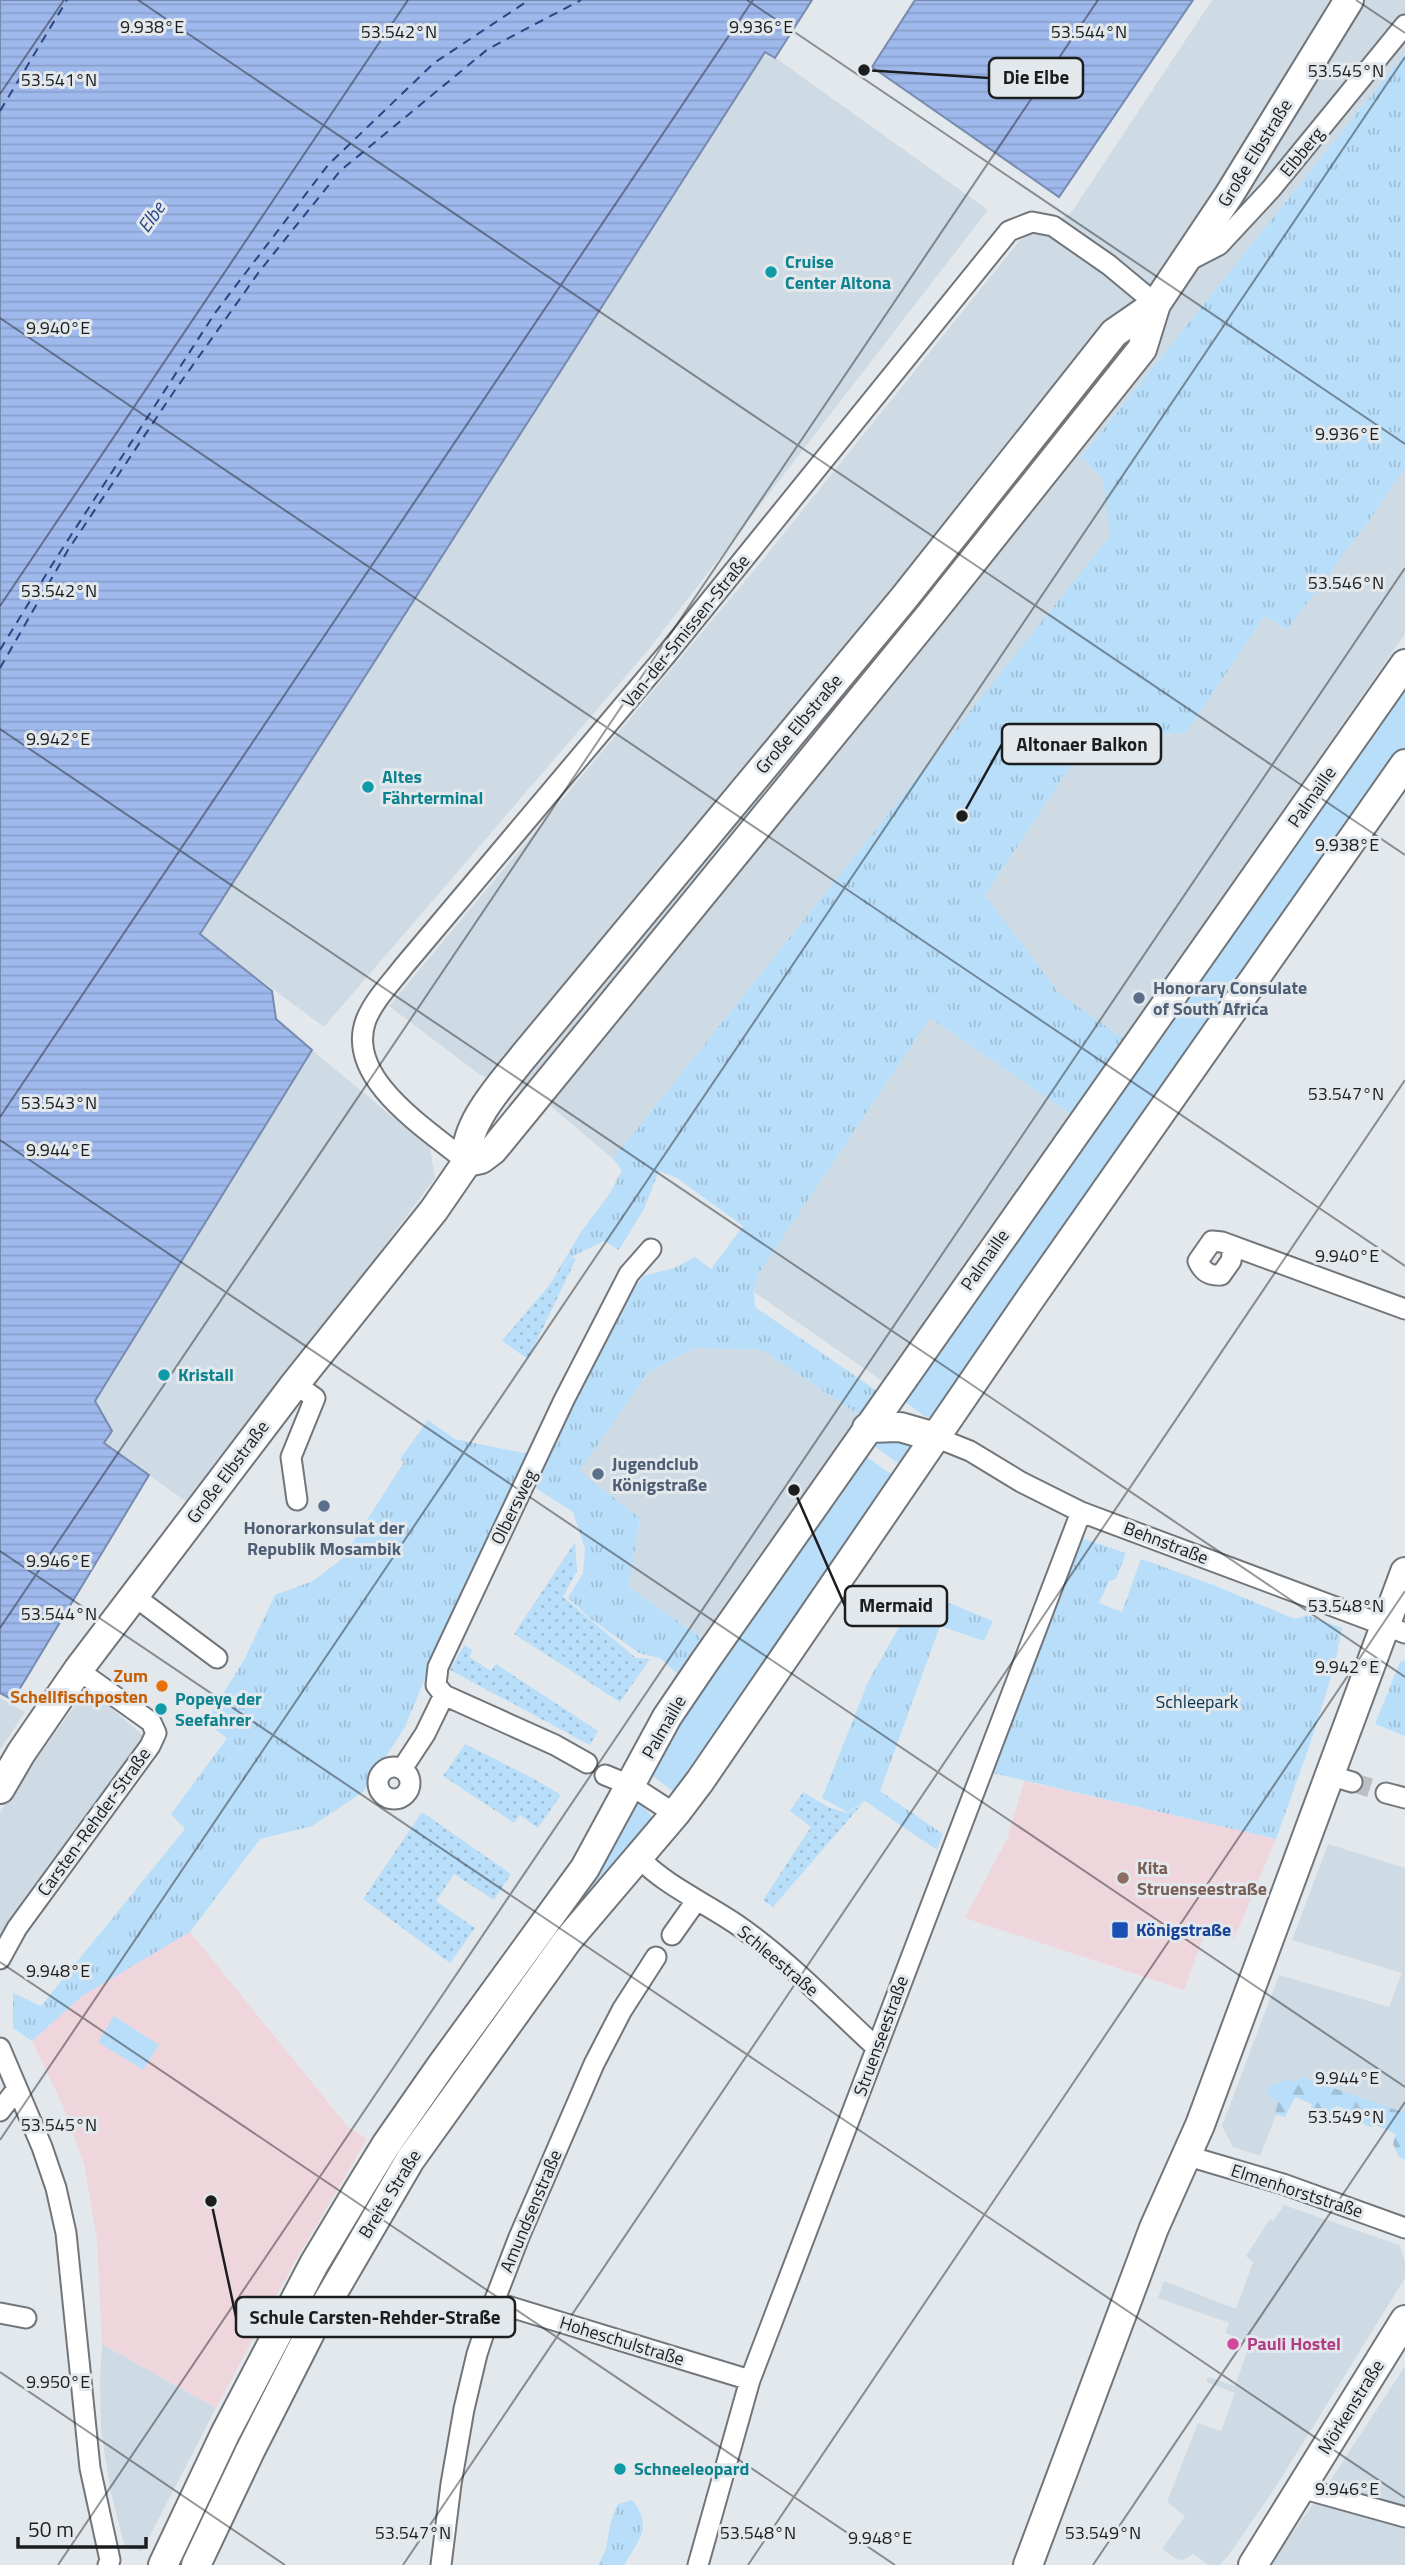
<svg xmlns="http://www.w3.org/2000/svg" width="1405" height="2565" font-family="'Titillium Web',sans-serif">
  <defs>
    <pattern id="forest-firs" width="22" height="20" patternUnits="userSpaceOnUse" patternTransform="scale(1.75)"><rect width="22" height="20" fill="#b8defa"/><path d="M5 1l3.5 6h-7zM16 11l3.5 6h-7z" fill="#9ebed6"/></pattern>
    <pattern id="park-tufts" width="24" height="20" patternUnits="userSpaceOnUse" patternTransform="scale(1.75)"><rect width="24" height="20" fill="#b8defa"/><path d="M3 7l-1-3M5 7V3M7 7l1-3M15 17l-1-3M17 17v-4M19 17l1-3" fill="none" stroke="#9ebed6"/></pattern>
    <pattern id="garden-dots" width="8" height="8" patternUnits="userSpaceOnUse" patternTransform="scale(1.75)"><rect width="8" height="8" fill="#b8defa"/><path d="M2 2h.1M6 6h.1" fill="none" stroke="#9ebed6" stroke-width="1.8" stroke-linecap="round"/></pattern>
    <pattern id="water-rules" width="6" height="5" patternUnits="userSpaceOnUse" patternTransform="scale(1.75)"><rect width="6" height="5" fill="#9fb9ed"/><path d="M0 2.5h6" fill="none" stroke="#889fcb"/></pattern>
  </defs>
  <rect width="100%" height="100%" fill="#e3e8ec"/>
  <path fill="#cfdbe4" d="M 1212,0 L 1405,0 L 1405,53 L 1081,457 L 1103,479 L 1111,536 L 613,1159 L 546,1102 L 479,1074 L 389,1006 L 761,562 L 1020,240 L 1071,213 Z
    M 766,51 L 988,210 L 649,649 L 324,1027 L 200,935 Z
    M 1405,468 L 1405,634 L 1124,1039 L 1059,994 L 985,895 L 1090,737 L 1186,733 L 1265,616 L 1287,630 L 1373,515 Z
    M 930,1018 L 1072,1115 L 885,1383 L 754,1292 L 759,1273 Z
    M 312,1050 L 430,1148 L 435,1178 L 191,1505 L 104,1443 L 95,1401 Z
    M 695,1348 L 762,1350 L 859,1415 L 702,1638 L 629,1587 L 640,1518 L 578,1471 L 649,1372 Z
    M 88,1688 L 146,1738 L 0,1954 L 0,1813 L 11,1793 Z
    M 0,1698 L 25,1712 L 0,1750 Z
    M 1328,1844 L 1405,1868 L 1405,2128 L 1289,2082 L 1260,2156 L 1233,2147 L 1222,2126 L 1279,1975 L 1389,2007 L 1402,1973 L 1292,1940 Z
    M 1284,2205 L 1399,2245 L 1405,2261 L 1405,2278 L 1275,2488 L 1228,2556 L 1219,2565 L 1209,2565 L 1193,2554 L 1183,2560 L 1176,2559 L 1162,2549 L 1185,2516 L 1167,2502 L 1198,2423 L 1221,2431 L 1235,2393 L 1206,2382 L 1208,2377 L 1235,2386 L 1250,2343 L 1225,2333 L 1229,2323 L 1158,2298 L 1164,2281 L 1236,2309 L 1253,2262 L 1246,2256 L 1270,2219 L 1273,2221 Z
    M 102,2344 L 216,2408 L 142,2551 L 125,2548 L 111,2493 L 101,2430 L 100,2382 Z
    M 1405,2366 L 1405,2565 L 1269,2565 L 1332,2478 Z"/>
  <path fill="#efd6dd" d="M 1024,1781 L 1276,1839 L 1234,1939 L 1206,1930 L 1184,1990 L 965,1918 L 1008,1837 Z
    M 190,1932 L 348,2127 L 367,2139 L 293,2265 L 216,2408 L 102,2344 L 97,2239 L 84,2164 L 64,2108 L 32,2041 L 82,1996 Z"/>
  <path fill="#b8defa" d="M 1405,678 L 1405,750 L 935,1419 L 924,1416 L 905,1402 L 904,1395 Z
    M 894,1436 L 912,1443 L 902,1466 L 871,1444 Z
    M 861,1453 L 895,1477 L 681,1789 L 674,1792 L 650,1774 L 657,1753 Z
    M 633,1803 L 639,1803 L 654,1818 L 405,2150 L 399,2145 Z
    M 114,2016 L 159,2045 L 143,2070 L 98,2042 Z
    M 392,2158 L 399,2163 L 185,2565 L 180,2565 L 213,2495 L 239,2430 L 336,2250 Z"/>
  <path fill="url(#forest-firs)" d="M 1302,2077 L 1405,2113 L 1405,2159 L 1399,2157 L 1393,2144 L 1396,2134 L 1376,2125 L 1370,2127 L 1351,2117 L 1343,2108 L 1336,2106 L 1325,2123 L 1307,2119 L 1312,2104 L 1295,2097 L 1285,2117 L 1275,2114 L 1278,2102 L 1267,2095 L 1269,2087 L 1289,2079 L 1296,2082 Z"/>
  <path fill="url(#park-tufts)" d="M 1405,53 L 1405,468 L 1373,515 L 1287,630 L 1265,616 L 1186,733 L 1090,737 L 985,895 L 1059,993 L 1124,1039 L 1072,1115 L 930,1018 L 759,1273 L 754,1292 L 755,1307 L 877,1391 L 859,1415 L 762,1350 L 695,1348 L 649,1372 L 579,1471 L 640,1518 L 629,1587 L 702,1638 L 701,1650 L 682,1678 L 660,1658 L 639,1653 L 591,1619 L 568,1598 L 583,1573 L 585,1549 L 573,1512 L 531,1485 L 610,1324 L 643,1276 L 674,1268 L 695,1257 L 711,1269 L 743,1226 L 677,1178 L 659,1171 L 644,1209 L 619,1250 L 604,1241 L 573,1256 L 550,1284 L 581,1232 L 610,1193 L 622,1170 L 613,1159 L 1110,536 L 1103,479 L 1081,457 Z
    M 428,1420 L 455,1439 L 524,1453 L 529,1451 L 446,1627 L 405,1727 L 363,1792 L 312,1826 L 260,1839 L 190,1932 L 82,1996 L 32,2041 L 13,2028 L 13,1993 L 41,2006 L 185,1829 L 171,1814 L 227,1738 L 205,1722 L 243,1662 L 275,1595 L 313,1581 L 342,1559 L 404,1462 L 400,1459 Z
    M 1081,1538 L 1126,1553 L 1116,1579 L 1109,1581 L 1099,1603 L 1122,1612 L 1141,1559 L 1216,1586 L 1295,1619 L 1307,1615 L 1342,1628 L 1334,1668 L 1310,1744 L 1276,1839 L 992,1773 Z
    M 922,1592 L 993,1621 L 984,1641 L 940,1626 L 880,1791 L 943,1834 L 937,1850 L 865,1801 L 847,1812 L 822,1798 L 868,1682 L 902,1622 L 911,1624 Z
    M 1405,1660 L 1405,1736 L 1375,1724 L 1400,1662 Z
    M 632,2500 C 654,2527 638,2541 624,2565 L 598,2565 L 606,2549 L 611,2521 L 618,2504 Z"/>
  <path fill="url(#garden-dots)" d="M 573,1257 L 576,1259 L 528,1359 L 502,1341 Z
    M 575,1542 L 577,1571 L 563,1597 L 636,1658 L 650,1659 L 620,1702 L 514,1634 Z
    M 464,1645 L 472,1650 L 469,1657 L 491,1671 L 496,1664 L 598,1731 L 590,1745 L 450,1670 Z
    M 465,1744 L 534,1779 L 561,1795 L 538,1828 L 520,1815 L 514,1823 L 443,1776 Z
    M 803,1792 L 828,1807 L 847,1813 L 863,1803 L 773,1907 L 763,1900 L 811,1827 L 790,1811 Z
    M 422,1812 L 511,1874 L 494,1900 L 454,1874 L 436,1901 L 475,1928 L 450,1963 L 363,1899 Z"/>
  <path fill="url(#water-rules)" stroke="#778aaf" stroke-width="2" d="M 0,0 L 812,0 L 775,58 L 765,52 L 200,934 L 272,991 L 276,1019 L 312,1050 L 95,1401 L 112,1431 L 104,1443 L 149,1475 L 13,1700 L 0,1693 Z
    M 915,0 L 1193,0 L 1059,197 L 872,67 Z"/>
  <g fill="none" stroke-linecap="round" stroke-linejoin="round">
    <path stroke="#294583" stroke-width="2" stroke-dasharray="9 7" stroke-linecap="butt" d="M 0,111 L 67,0
      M 0,650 L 55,560 L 215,313 L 328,165 L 434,63 L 529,0
      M 0,668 L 68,550 L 173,393 L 259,272 L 340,171 L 488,49 L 581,0"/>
    <path stroke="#bbbfc3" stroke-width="19" stroke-dasharray="19 10" stroke-linecap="butt" d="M 1352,1782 L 1386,1793"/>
    <defs>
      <path id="street" d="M 1186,262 L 1219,245 L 1271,189 L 1405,25
        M 467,1162 C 429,1130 344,1079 366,1020 C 374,1000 391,983 404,966 L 666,655 L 1009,231 L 1032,222 L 1053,226 L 1109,265 L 1156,304
        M 1233,1247 L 1231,1261 L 1221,1275 C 1209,1276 1203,1272 1198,1261 L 1212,1241 L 1222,1242 L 1405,1309
        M 295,1384 L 315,1398 L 291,1457 L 297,1500
        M 935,1437 L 970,1451 L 1021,1482 L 1081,1512 L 1405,1633
        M 134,1596 L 217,1658
        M 587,1763 L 555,1745 L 444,1695 L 436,1685 L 438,1667 L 564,1400 L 629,1274 L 651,1249
        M378 1783a16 16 0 1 1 32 0a16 16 0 1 1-32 0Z
        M 402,1769 L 425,1734 L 444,1695
        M 605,1775 L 632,1786 L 675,1814
        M 1329,1775 L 1352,1782
        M 1386,1793 L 1405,1798
        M 639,1858 C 668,1887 702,1901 736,1924 C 787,1959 831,2006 877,2048
        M 672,1935 L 696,1901
        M 0,1959 L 17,1928 L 150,1746 L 156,1733 L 151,1722 L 78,1670
        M 0,2048 L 42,2147 L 56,2188 L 66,2233 L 90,2468 L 110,2560 L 108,2565
        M 0,2111 L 16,2090
        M 1188,2156 L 1283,2184 L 1405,2228
        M 494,2302 L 750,2380
        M 0,2313 L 26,2318
        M 1301,2488 L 1405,2517
        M 441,2565 L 451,2484 L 464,2409 L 477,2354 L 494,2302 L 519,2237 L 594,2064 L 622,2010 L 656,1957
        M 698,2565 L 750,2380 L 1081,1512"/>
      <path id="secondary" d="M 467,1162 C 462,1126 502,1084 523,1057 L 904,598 L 1114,333 L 1156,304
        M 867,1428 L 900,1427 L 935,1437
        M 0,1789 L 21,1753 L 78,1670 L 295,1384 L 434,1210 L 467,1162 L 481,1159 L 493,1150 L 930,615 L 1142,349 L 1156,304 L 1229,195 L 1349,0
        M 163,2565 L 225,2434 L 314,2264 L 359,2189 L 386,2145 L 441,2066 L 585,1868 L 667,1717 L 705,1661 L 1405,664
        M 196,2565 L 250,2451 L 315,2323 L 410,2160 L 567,1941 L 675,1814 L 700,1781 L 1030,1299 L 1405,764
        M 1028,2565 L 1154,2228 L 1200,2125 L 1405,1572
        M 1253,2565 L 1405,2320"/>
    </defs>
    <use href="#street" stroke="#72767a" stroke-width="23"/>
    <use href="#secondary" stroke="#72767a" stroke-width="32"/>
    <use href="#street" stroke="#fff" stroke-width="19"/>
    <use href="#secondary" stroke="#fff" stroke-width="28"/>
  </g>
  <path fill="none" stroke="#1b1d1e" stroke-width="2" stroke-opacity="0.45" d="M 138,0 L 1405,855M 747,0 L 1405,444M 1356,0 L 1405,33M 0,94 L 64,0M 0,318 L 1405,1266M 0,606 L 408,0M 0,729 L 1405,1677M 0,1117 L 753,0M 0,1140 L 1405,2087M 0,1551 L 1405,2498M 0,1628 L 1098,0M 0,1962 L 895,2565M 0,2140 L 1405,57M 0,2372 L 285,2565M 58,2565 L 1405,568M 403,2565 L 1405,1080M 748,2565 L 1405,1591M 1093,2565 L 1405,2102"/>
  <g fill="#0f9aa8" stroke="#e3e8ec" stroke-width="2.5">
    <circle cx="771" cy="272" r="7"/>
    <circle cx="368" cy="787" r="7"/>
    <circle cx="164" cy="1375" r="7"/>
    <circle cx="161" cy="1709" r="7"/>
    <circle cx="620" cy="2469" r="7"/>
  </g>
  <g fill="#5c6f8a" stroke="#e3e8ec" stroke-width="2.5">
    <circle cx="1139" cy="998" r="7"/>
    <circle cx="598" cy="1474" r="7"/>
    <circle cx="324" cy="1506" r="7"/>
  </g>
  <circle fill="#e8710a" stroke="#e3e8ec" stroke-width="2.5" cx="162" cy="1686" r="7"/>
  <circle fill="#8d6e63" stroke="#e3e8ec" stroke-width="2.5" cx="1123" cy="1878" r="7"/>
  <rect fill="#1a4fb4" stroke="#e3e8ec" stroke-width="2.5" x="1111" y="1921" width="18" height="18" rx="3.5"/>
  <circle fill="#d1479c" stroke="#e3e8ec" stroke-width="2.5" cx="1233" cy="2344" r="7"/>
  <g text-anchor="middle" stroke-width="6" stroke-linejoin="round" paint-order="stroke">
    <g font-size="18" fill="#1b1d1e" stroke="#e3e8ec">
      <text transform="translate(1302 152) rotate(-51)" y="6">Elbberg</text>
      <text transform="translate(1255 153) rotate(-58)" y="6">Große Elbstraße</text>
      <text transform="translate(686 631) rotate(-51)" y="6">Van-der-Smissen-Straße</text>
      <text transform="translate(799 724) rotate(-50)" y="6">Große Elbstraße</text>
      <text transform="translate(1312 797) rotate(-55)" y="6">Palmaille</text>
      <text transform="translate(985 1260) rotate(-55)" y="6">Palmaille</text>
      <text transform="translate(228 1472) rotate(-53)" y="6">Große Elbstraße</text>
      <text transform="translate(514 1507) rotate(-64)" y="6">Olbersweg</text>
      <text transform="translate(1166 1543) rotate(21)" y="6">Behnstraße</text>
      <text transform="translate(664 1727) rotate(-60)" y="6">Palmaille</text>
      <text transform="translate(94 1822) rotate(-54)" y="6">Carsten-Rehder-Straße</text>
      <text transform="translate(778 1961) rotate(40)" y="6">Schleestraße</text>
      <text transform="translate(881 2036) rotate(-70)" y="6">Struenseestraße</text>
      <text transform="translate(1297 2191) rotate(18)" y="6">Elmenhorststraße</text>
      <text transform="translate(390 2194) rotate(-58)" y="6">Breite Straße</text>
      <text transform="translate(531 2211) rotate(-67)" y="6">Amundsenstraße</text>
      <text transform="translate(622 2341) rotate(17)" y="6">Hoheschulstraße</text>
      <text transform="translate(1351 2407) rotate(-58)" y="6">Mörkenstraße</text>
    </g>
    <g font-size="18" font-weight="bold" fill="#0d838f" stroke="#e3e8ec" text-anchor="start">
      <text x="785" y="268">Cruise<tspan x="785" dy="21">Center Altona</tspan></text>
      <text x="382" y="783">Altes<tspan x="382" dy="21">Fährterminal</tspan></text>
      <text x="178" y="1381">Kristall</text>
      <text x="175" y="1705">Popeye der<tspan x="175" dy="21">Seefahrer</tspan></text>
      <text x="634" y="2475">Schneeleopard</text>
    </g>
    <g font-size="18" font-weight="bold" fill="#4e5e75" stroke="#e3e8ec" text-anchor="start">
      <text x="1153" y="994">Honorary Consulate<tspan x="1153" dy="21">of South Africa</tspan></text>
      <text x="612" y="1470">Jugendclub<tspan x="612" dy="21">Königstraße</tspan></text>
      <text x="324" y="1534" text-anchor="middle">Honorarkonsulat der<tspan x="324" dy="21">Republik Mosambik</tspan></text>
    </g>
    <g font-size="18" font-weight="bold" fill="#c56008" stroke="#e3e8ec" text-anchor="end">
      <text x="148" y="1682">Zum<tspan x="148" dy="21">Schellfischposten</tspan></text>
    </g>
    <g font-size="18" fill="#08344e" stroke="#e3e8ec">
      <text x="1197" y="1708">Schleepark</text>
    </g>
    <g font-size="18" font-weight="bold" fill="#785e54" stroke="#e3e8ec" text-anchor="start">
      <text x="1137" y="1874">Kita<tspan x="1137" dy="21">Struenseestraße</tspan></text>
    </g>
    <g font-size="18" font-weight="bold" fill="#164399" stroke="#e3e8ec" text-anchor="start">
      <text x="1136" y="1936">Königstraße</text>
    </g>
    <g font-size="18" font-weight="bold" fill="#b23c85" stroke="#e3e8ec" text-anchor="start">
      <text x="1247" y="2350">Pauli Hostel</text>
    </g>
    <g font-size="19" font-style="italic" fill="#294583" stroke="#e3e8ec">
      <text transform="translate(151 217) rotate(-55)" y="7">Elbe</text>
    </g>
  </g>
  <g font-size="18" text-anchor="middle" fill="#1b1d1e" stroke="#e3e8ec" stroke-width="6" stroke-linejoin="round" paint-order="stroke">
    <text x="152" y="33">9.938°E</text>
    <text x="761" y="33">9.936°E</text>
    <text x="399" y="38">53.542°N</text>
    <text x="1089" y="38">53.544°N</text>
    <text x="1346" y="77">53.545°N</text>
    <text x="59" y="86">53.541°N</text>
    <text x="58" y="334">9.940°E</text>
    <text x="1347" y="440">9.936°E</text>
    <text x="1346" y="589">53.546°N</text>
    <text x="59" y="597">53.542°N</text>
    <text x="58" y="745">9.942°E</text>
    <text x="1347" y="851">9.938°E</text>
    <text x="1346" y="1100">53.547°N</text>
    <text x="59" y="1109">53.543°N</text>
    <text x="58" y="1156">9.944°E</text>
    <text x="1347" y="1262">9.940°E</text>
    <text x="58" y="1567">9.946°E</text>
    <text x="1346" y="1612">53.548°N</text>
    <text x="59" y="1620">53.544°N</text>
    <text x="1347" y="1673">9.942°E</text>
    <text x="58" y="1977">9.948°E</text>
    <text x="1347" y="2084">9.944°E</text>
    <text x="1346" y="2123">53.549°N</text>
    <text x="59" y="2131">53.545°N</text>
    <text x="58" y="2388">9.950°E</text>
    <text x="1347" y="2495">9.946°E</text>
    <text x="413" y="2539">53.547°N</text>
    <text x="758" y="2539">53.548°N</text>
    <text x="1103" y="2539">53.549°N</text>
    <text x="880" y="2544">9.948°E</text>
  </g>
  <path fill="none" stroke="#1b1d1e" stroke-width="2.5" d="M864 70L989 78M962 816L1002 744M794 1490L845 1606M211 2201L236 2317"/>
  <g fill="#1b1d1e" stroke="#e3e8ec" stroke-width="2.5">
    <circle cx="864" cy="70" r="7"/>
    <circle cx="962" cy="816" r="7"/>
    <circle cx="794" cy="1490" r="7"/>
    <circle cx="211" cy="2201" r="7"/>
  </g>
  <g fill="#e3e8ec" stroke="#1b1d1e" stroke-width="2.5">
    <rect x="989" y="58" width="94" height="40" rx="7"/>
    <rect x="1002" y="724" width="159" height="40" rx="7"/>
    <rect x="845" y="1586" width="102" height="40" rx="7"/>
    <rect x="236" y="2297" width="279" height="40" rx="7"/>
  </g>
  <g font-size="19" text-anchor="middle" font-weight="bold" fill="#1b1d1e">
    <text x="1036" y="84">Die Elbe</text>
    <text x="1082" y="751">Altonaer Balkon</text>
    <text x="896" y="1612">Mermaid</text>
    <text x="375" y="2324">Schule Carsten-Rehder-Straße</text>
  </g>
  <path d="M18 2537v10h128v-10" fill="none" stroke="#1b1d1e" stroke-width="3.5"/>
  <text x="28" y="2537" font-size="21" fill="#1b1d1e" stroke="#e3e8ec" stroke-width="5" paint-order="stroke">50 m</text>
</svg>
